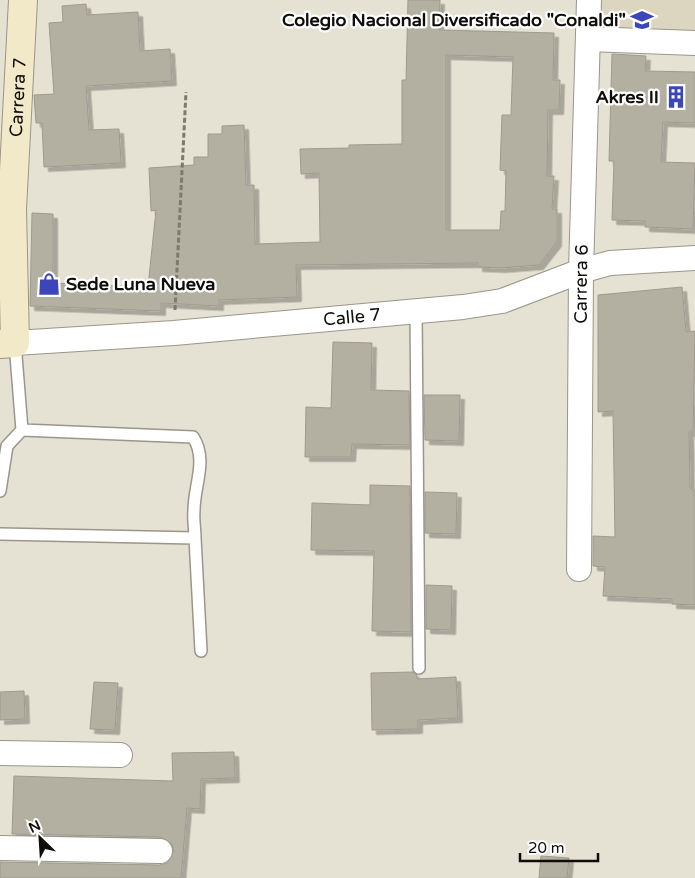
<svg xmlns="http://www.w3.org/2000/svg" width="695" height="878" font-family="'Varela Round',sans-serif">
  <defs>
    <filter id="shadow"><feDropShadow dx="4.5" dy="4.5" stdDeviation="0" flood-color="#0004"/></filter>
  </defs>
  <rect width="100%" height="100%" fill="#e5e1d3"/>
  <path fill="#dcd6c0" d="M 589,0 L 695,0 L 695,43 L 588,39 Z"/>
  <path fill="#b3b0a2" stroke="#9e9a8d" fill-rule="evenodd" filter="url(#shadow)" d="M 408,0 L 440,0 L 439,30 L 554,33 L 553,80 L 560,80 L 559,110 L 548,110 L 547,176 L 554,176 L 552,209 L 557,209 L 557,242 L 539,265 L 501,268 L 478,267 L 478,263 L 296,265 L 297,297 L 219,300 L 219,306 L 161,303 L 161,311 L 30,306 L 32,213 L 53,214 L 53,283 L 148,287 L 156,210 L 151,211 L 149,168 L 194,165 L 194,157 L 208,157 L 208,134 L 222,134 L 222,126 L 244,125 L 246,185 L 254,185 L 255,244 L 320,242 L 319,173 L 301,174 L 300,149 L 349,148 L 349,145 L 402,144 L 402,80 L 406,80 ZM 446,55 L 513,57 L 511,115 L 502,115 L 500,170 L 506,171 L 505,211 L 501,211 L 500,230 L 446,230 Z
    M 86,4 L 87,15 L 138,12 L 140,51 L 170,49 L 172,81 L 86,86 L 89,130 L 119,129 L 121,163 L 44,167 L 42,123 L 36,123 L 34,95 L 54,94 L 49,23 L 63,22 L 62,6 Z
    M 612,54 L 646,56 L 645,71 L 695,72 L 695,123 L 663,122 L 661,162 L 695,163 L 693,229 L 645,227 L 645,221 L 612,220 L 614,161 L 609,161 Z
    M 682,287 L 686,332 L 695,331 L 693,432 L 689,432 L 690,487 L 695,493 L 695,605 L 672,604 L 672,599 L 603,596 L 605,567 L 593,566 L 593,536 L 615,537 L 613,411 L 598,412 L 598,295 Z
    M 333,342 L 372,343 L 371,390 L 409,391 L 410,445 L 352,444 L 351,457 L 305,457 L 306,407 L 331,408 Z
    M 424,395 L 460,395 L 459,441 L 425,440 Z
    M 370,485 L 410,486 L 411,632 L 372,631 L 374,551 L 311,550 L 312,503 L 370,505 Z
    M 425,492 L 457,493 L 456,534 L 425,533 Z
    M 426,585 L 452,586 L 451,630 L 426,629 Z
    M 413,672 L 417,675 L 417,679 L 456,677 L 458,718 L 418,720 L 418,729 L 372,730 L 371,673 Z
    M 94,682 L 118,683 L 115,730 L 90,729 Z
    M 24,691 L 25,719 L 0,720 L 0,692 Z
    M 234,752 L 235,778 L 201,779 L 200,809 L 187,808 L 181,878 L 0,878 L 0,862 L 160,865 L 167,863 L 174,852 L 172,844 L 160,837 L 12,834 L 14,776 L 173,781 L 172,753 Z
    M 541,856 L 569,858 L 567,878 L 539,878 Z"/>
  <g fill="none" stroke-linecap="round" stroke-linejoin="round">
    <defs>
      <path id="lane" d="M 416,310 L 419,668
        M 15,343 L 22,430
        M 0,491 L 7,446 L 22,430 L 193,437 C 208,460 194,485 194,510 C 193,520 195,529 195,538 L 0,534
        M 195,538 L 201,651"/>
      <g id="street">
        <path d="M 588,39 L 695,43"/>
        <path id="s1" d="M 15,343 L 174,333 L 463,307 L 502,301 L 581,271 L 610,263 L 695,258"/>
        <path id="s2" d="M 579,569 L 581,271 L 589,0"/>
        <path d="M 0,753 L 120,755"/>
        <path d="M 0,848 L 160,851"/>
      </g>
      <g id="secondary">
        <path id="s3" d="M 0,344 L 15,343 L 12,209 L 23,0"/>
      </g>
    </defs>
    <use href="#lane" stroke="#9a9689" stroke-width="14"/>
    <use href="#street" stroke="#9a9689" stroke-width="26"/>
    <use href="#secondary" stroke="#9a9689" stroke-width="30"/>
    <path stroke="#7c7970" stroke-width="3" stroke-dasharray="5 2.5" stroke-linecap="butt" d="M 175,310 L 186,92"/>
    <use href="#lane" stroke="#fff" stroke-width="11"/>
    <use href="#street" stroke="#fff" stroke-width="24"/>
    <use href="#secondary" stroke="#f2e9c9" stroke-width="28"/>
  </g>
  <defs>
    <symbol id="school-bare" viewBox="-9 -9 18 18"><path d="M0-5L7-2L0 1L-7-2ZM-4 1L0 2.5L4 1V4Q0 6-4 4Z" fill="#3c45b9" stroke="#fff" stroke-width="2.5" paint-order="stroke"/></symbol>
    <symbol id="building-bare" viewBox="-9 -9 18 18"><path d="M-4-6H4V6H1V3H-1V6H-4ZM-2.5-4.3h1.7v1.8h-1.7ZM.8-4.3h1.7v1.8H.8ZM-2.5-1h1.7V.8h-1.7ZM.8-1h1.7V.8H.8Z" fill="#3c45b9" stroke="#fff" stroke-width="2.5" paint-order="stroke"/></symbol>
    <symbol id="shop-bare" viewBox="-9 -9 18 18"><path d="M-5-2.5h2.3a2.7 3.5 0 0 1 5.4 0H5L5.5 6h-11ZM-1.5-2.5h3a1.5 2.3 0 0 0-3 0Z" fill="#3c45b9" stroke="#fff" stroke-width="2.5" paint-order="stroke"/></symbol>
  </defs>
  <g fill-rule="evenodd">
    <use href="#school-bare" x="626" y="4" width="32" height="32"/>
    <use href="#building-bare" x="660" y="81" width="32" height="32"/>
    <use href="#shop-bare" x="33" y="268" width="32" height="32"/>
  </g>
  <g text-anchor="middle" stroke-width="4.5" stroke-linejoin="round" paint-order="stroke">
    <g font-size="18" font-weight="bold" fill="#0f0d09" stroke="#fff" text-anchor="end">
      <text x="626" y="26">Colegio Nacional Diversificado "Conaldi"</text>
      <text x="659" y="103">Akres II</text>
      <text x="66" y="290" text-anchor="start">Sede Luna Nueva</text>
    </g>
    <g font-size="18" fill="#0f0d09" stroke="#fff">
      <text dy="6" stroke="none"><textPath href="#s3" startOffset="261">Carrera 7</textPath></text>
      <text dy="6" stroke="none"><textPath href="#s2" startOffset="285">Carrera 6</textPath></text>
      <text dy="6" stroke="none"><textPath href="#s1" startOffset="338">Calle 7</textPath></text>
    </g>
  </g>
  <g transform="translate(40 838) rotate(335)" stroke="#ffffff" stroke-width="4" paint-order="stroke">
  <path d="M0-4L9 19L0 12L-9 19Z" fill="#0f0d09"/>
  <text y="-8" font-size="14" font-weight="bold" text-anchor="middle" fill="#0f0d09">N</text>
  </g>
  <path d="M520 853v8h78v-8" fill="none" stroke="#0f0d09" stroke-width="2.5"/>
  <text x="528" y="853" font-size="15" fill="#0f0d09" stroke="#ffffff" stroke-width="4" paint-order="stroke">20 m</text>
</svg>
